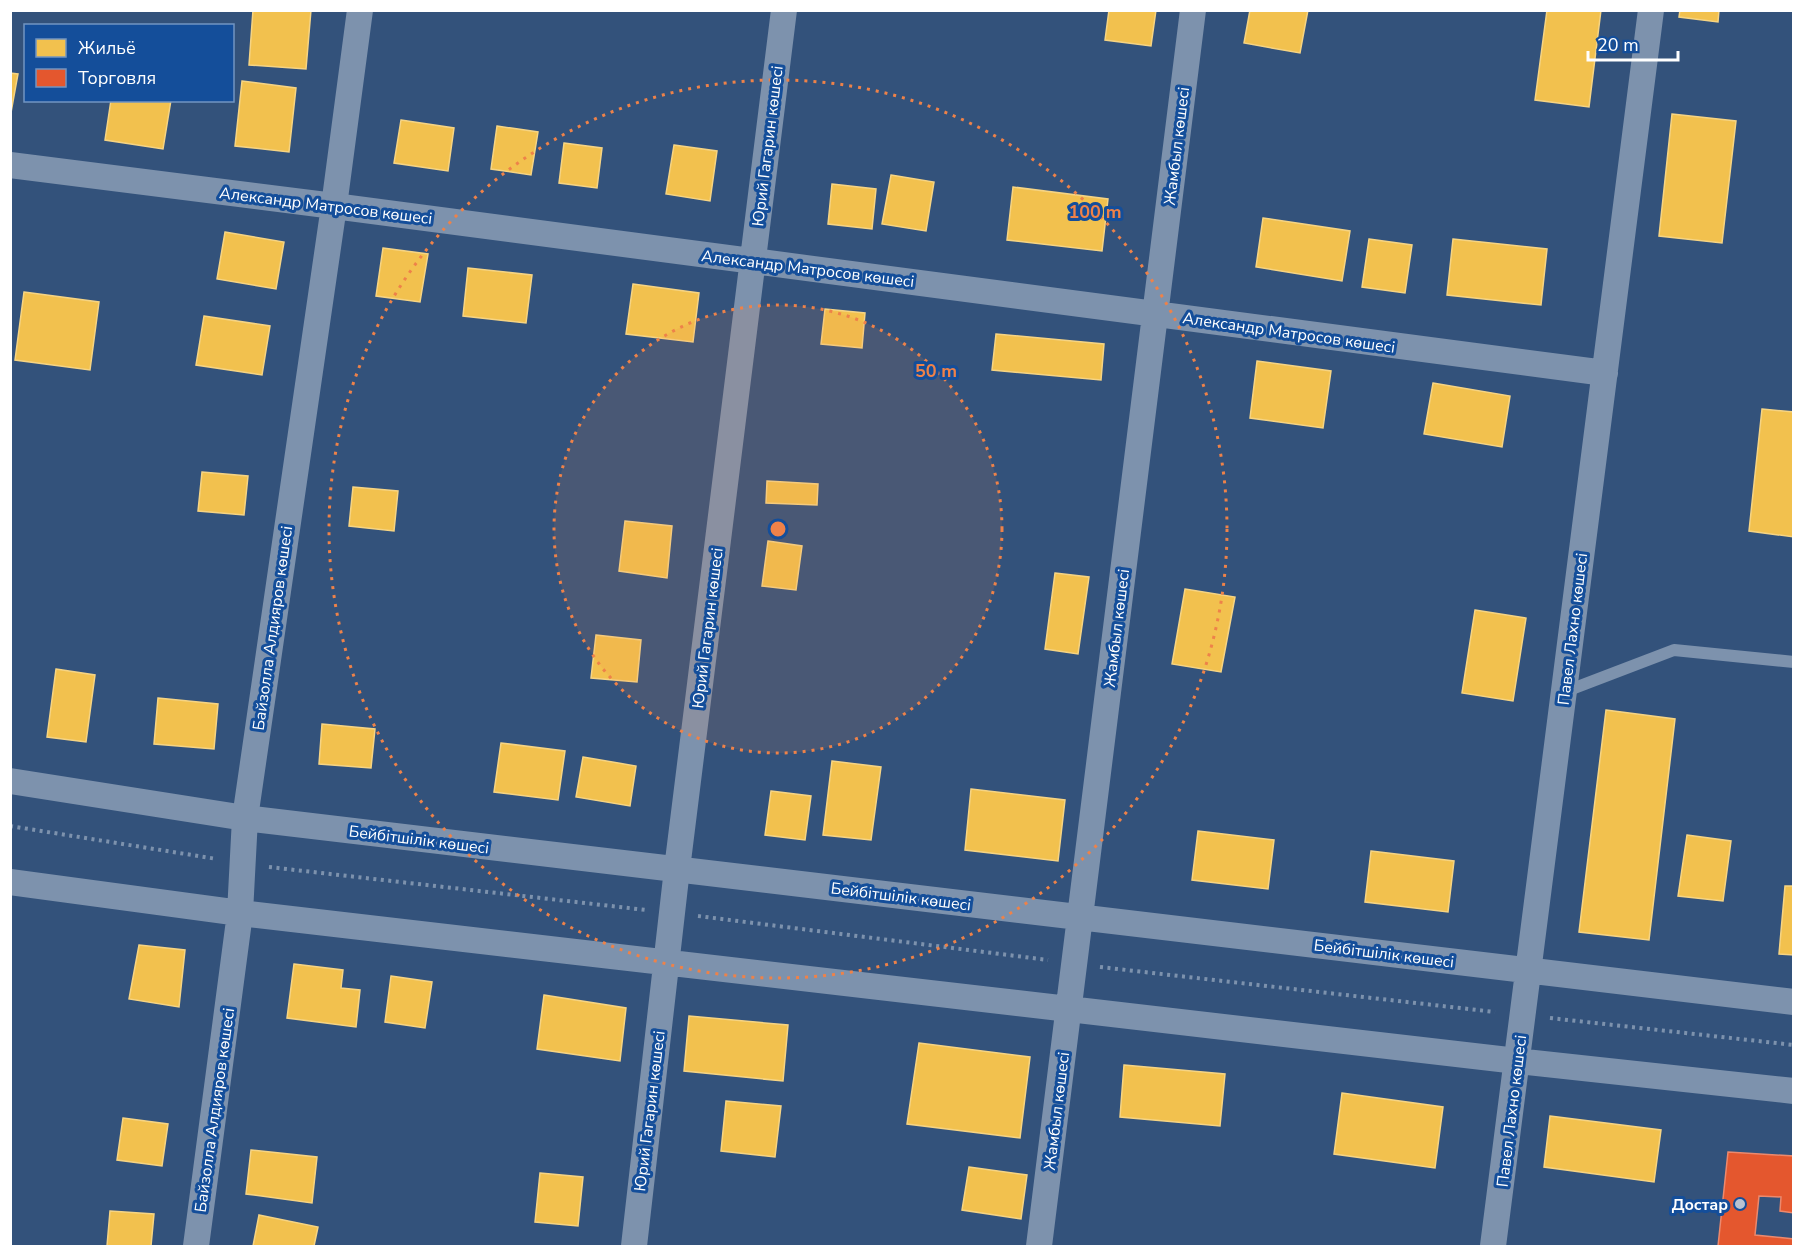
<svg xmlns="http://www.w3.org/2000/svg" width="1804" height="1257" font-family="'Nunito Sans',sans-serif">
  <rect width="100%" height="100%" fill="#33527b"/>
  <path fill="#f2c14e" stroke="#f6d483" stroke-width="1.5" d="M 253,10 L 311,10 L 306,69 L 249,65 Z
    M 1109,10 L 1156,10 L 1151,46 L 1105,40 Z
    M 1250,10 L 1308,10 L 1300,53 L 1244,43 Z
    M 1547,10 L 1601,10 L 1589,107 L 1535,100 Z
    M 1680,10 L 1719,10 L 1718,22 L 1679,17 Z
    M 10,73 L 18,74 L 10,118 Z
    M 242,81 L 296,88 L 289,152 L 235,146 Z
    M 111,100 L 171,100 L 163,149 L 105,140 Z
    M 1672,114 L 1736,121 L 1722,243 L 1659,236 Z
    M 401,120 L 454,128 L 448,171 L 394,163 Z
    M 497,126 L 538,132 L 531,175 L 491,169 Z
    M 564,143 L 602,148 L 597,188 L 559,183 Z
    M 674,145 L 717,151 L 710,201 L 666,194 Z
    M 891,175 L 934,182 L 926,231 L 882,224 Z
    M 832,184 L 876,189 L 872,229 L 828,224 Z
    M 1013,187 L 1108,199 L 1102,251 L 1007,240 Z
    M 1263,218 L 1350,231 L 1342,281 L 1256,267 Z
    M 225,232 L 284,242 L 276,289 L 217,279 Z
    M 1369,239 L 1412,245 L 1405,293 L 1362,287 Z
    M 1453,239 L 1547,249 L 1541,305 L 1447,295 Z
    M 383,248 L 428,254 L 420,302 L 376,296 Z
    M 468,268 L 532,275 L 526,323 L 463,316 Z
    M 633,284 L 699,293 L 693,342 L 626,334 Z
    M 24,292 L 99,302 L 90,370 L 15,360 Z
    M 825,309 L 865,313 L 862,348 L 821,344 Z
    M 204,316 L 270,326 L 262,375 L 196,365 Z
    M 996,334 L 1104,344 L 1101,380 L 992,370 Z
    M 1257,361 L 1331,371 L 1323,428 L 1250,418 Z
    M 1433,383 L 1510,396 L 1502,447 L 1424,434 Z
    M 1762,409 L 1794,412 L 1794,537 L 1749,531 Z
    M 202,472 L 248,476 L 244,515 L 198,511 Z
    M 767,481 L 818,484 L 817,505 L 766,503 Z
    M 353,487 L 398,491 L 394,531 L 349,526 Z
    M 625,521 L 672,526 L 667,578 L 619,571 Z
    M 768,541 L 802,546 L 796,590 L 762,586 Z
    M 1055,573 L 1089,577 L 1078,654 L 1045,649 Z
    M 1185,589 L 1235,597 L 1221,672 L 1172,664 Z
    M 1475,610 L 1526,618 L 1513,701 L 1462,693 Z
    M 596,635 L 641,640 L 637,682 L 591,678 Z
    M 56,669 L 95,675 L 86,742 L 47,737 Z
    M 158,698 L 218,704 L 214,749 L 154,744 Z
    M 1606,710 L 1675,719 L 1649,940 L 1579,932 Z
    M 322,724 L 375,729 L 371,768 L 319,764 Z
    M 501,743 L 565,751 L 558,800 L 494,792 Z
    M 583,757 L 636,766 L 630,806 L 576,797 Z
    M 832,761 L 881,767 L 871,840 L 823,835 Z
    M 971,789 L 1065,800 L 1058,861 L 965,850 Z
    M 771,791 L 811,796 L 805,840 L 765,835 Z
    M 1198,831 L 1274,840 L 1268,889 L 1192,880 Z
    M 1687,835 L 1731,841 L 1723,901 L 1678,896 Z
    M 1371,851 L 1454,861 L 1448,912 L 1365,902 Z
    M 1785,886 L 1794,886 L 1794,955 L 1779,954 Z
    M 139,945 L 185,950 L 179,1007 L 129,999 Z
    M 294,964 L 343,970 L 341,988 L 360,990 L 356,1027 L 287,1018 Z
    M 391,976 L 432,982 L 425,1028 L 385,1022 Z
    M 544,995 L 626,1008 L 620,1061 L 537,1049 Z
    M 689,1016 L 788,1025 L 783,1081 L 684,1071 Z
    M 919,1043 L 1030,1057 L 1020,1138 L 907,1124 Z
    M 1124,1065 L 1225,1074 L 1220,1126 L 1120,1117 Z
    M 1342,1093 L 1443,1107 L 1435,1168 L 1334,1154 Z
    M 726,1101 L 781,1106 L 775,1157 L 721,1151 Z
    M 1550,1116 L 1661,1130 L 1654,1182 L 1544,1167 Z
    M 123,1118 L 168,1124 L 162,1166 L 117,1160 Z
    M 251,1150 L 317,1157 L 312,1203 L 246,1194 Z
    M 969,1167 L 1027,1175 L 1021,1219 L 962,1210 Z
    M 540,1173 L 583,1177 L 578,1226 L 535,1222 Z
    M 110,1211 L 154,1214 L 151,1246 L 107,1246 Z
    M 259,1215 L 318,1227 L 314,1246 L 253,1246 Z"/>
  <path fill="#e4572e" stroke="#ec896d" stroke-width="1.5" d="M 1728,1152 L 1794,1156 L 1794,1213 L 1780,1211 L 1781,1197 L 1759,1196 L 1755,1235 L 1794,1239 L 1794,1246 L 1718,1246 Z"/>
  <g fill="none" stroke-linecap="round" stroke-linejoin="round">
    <path stroke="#7d92ad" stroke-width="4" stroke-dasharray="3 4.5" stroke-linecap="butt" d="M 10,826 L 217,859
      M 269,867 L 646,910
      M 698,916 L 1048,960
      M 1100,967 L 1495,1012
      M 1550,1018 L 1794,1045"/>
    <path stroke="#7d92ad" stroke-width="12" d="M 1564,692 L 1674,650 L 1794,662"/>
    <path stroke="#7d92ad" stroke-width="26" d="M 10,165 L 334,206 L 1605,373
      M 10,781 L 245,818 L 1794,1002
      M 10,882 L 240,913 L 1517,1061 L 1794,1091
      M 196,1246 L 240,913 L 245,818 L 334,206 L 360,10
      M 634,1246 L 677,869 L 784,10
      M 1039,1246 L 1193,10
      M 1493,1246 L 1651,10"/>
  </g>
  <circle cx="778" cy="529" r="224" fill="#ee8249" fill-opacity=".12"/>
  <g fill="none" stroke="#ee8249" stroke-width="3" stroke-dasharray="3 6">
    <circle cx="778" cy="529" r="224"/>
    <circle cx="778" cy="529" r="449"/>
  </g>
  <circle fill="#b8c2d1" stroke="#144e9a" stroke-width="2" cx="1740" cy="1204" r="6"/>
  <g text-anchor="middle" stroke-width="6" stroke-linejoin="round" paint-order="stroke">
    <g font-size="16" fill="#fff" stroke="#144e9a">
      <text transform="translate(767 146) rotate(-83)" y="6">Юрий Гагарин көшесі</text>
      <text transform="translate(1176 146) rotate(-83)" y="6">Жамбыл көшесі</text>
      <text transform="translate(326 205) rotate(7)" y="6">Александр Матросов көшесі</text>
      <text transform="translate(808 268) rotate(7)" y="6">Александр Матросов көшесі</text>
      <text transform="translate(1289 332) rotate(8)" y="6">Александр Матросов көшесі</text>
      <text transform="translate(272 628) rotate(-82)" y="6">Байзолла Алдияров көшесі</text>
      <text transform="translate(707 628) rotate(-83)" y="6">Юрий Гагарин көшесі</text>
      <text transform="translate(1116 628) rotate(-83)" y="6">Жамбыл көшесі</text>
      <text transform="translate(1572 629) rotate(-83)" y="6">Павел Лахно көшесі</text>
      <text transform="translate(419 839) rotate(7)" y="6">Бейбітшілік көшесі</text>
      <text transform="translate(901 896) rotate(7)" y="6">Бейбітшілік көшесі</text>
      <text transform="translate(1384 953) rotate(7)" y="6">Бейбітшілік көшесі</text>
      <text transform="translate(214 1110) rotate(-82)" y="6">Байзолла Алдияров көшесі</text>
      <text transform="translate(649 1111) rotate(-83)" y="6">Юрий Гагарин көшесі</text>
      <text transform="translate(1056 1111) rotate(-83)" y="6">Жамбыл көшесі</text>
      <text transform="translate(1511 1111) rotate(-83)" y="6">Павел Лахно көшесі</text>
    </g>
    <g font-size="16" font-weight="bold" fill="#fff" stroke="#144e9a" text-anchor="end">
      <text x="1728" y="1210">Достар</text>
    </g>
  </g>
  <circle cx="778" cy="529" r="9" fill="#ee8249" stroke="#144e9a" stroke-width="3"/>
  <g font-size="18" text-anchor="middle" font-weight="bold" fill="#ee8249" stroke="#144e9a" stroke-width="6" stroke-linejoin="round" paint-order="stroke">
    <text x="1095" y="218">100 m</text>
    <text x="936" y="377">50 m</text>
  </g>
  <rect width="1804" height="1257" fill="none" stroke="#ffffff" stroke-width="24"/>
  <rect x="24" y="24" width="210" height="78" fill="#144e9a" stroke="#7295c2" stroke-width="1.5"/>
  <rect x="36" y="39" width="30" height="18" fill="#f2c14e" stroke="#7295c2" stroke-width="1.5"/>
  <text x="78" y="54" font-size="18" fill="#ffffff">Жильё</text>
  <rect x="36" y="69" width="30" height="18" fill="#e4572e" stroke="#7295c2" stroke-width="1.5"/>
  <text x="78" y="84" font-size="18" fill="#ffffff">Торговля</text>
  <path d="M1588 51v9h90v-9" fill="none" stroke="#ffffff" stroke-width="3"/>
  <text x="1597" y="51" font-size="18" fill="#ffffff" stroke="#144e9a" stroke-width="4.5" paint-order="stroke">20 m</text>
</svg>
